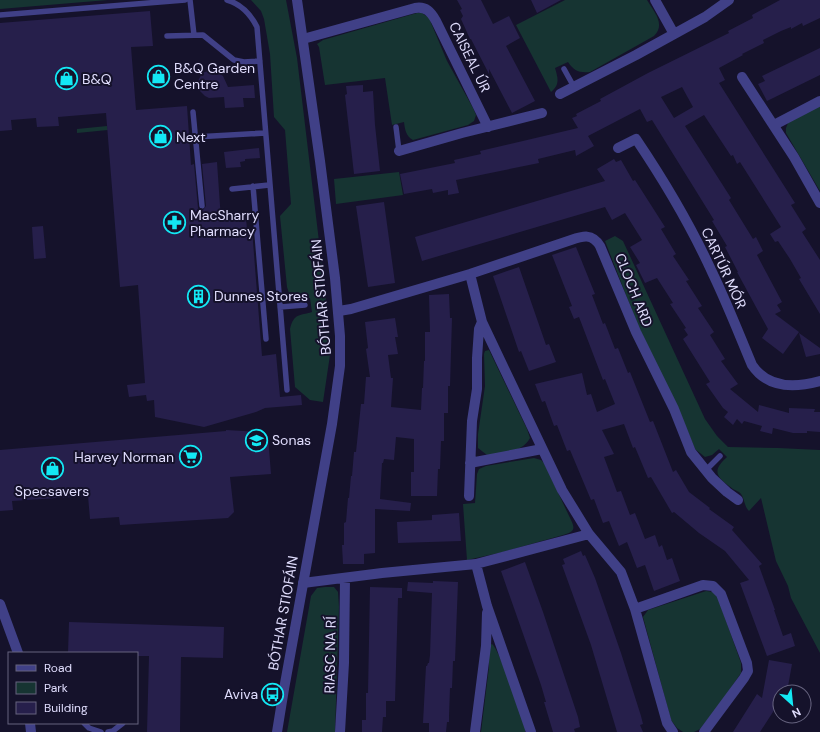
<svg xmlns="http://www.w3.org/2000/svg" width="820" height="732" font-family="'DM Sans',sans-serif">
  <rect width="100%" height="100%" fill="#15122b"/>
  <path fill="#163432" d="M 0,0 L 108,0 L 0,9 Z
    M 251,0 L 286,0 L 297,58 L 327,308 L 323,326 L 329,333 L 330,355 L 323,402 L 310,400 L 295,387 L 290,329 C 294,313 299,316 312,312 L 310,298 L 296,299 L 290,296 L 287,287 L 280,216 L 291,204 L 285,130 L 274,117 L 270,54 L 264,19 L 261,11 Z
    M 565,0 L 647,0 C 654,12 666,24 654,36 L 590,72 C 579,73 574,71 568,62 L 555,68 C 558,78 560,85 551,92 L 516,25 Z
    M 417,13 L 422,13 L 429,18 L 447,61 L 473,108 L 476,115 L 474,121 L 468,125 L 413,140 C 406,136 405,130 404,122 L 392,125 L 385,78 L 325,85 L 319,47 L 317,44 L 323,40 Z
    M 820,105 L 820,191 L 786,133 L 786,128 L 788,123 Z
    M 107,126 L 108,130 L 77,133 L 77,129 Z
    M 399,172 L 403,195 L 336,204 L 334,179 Z
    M 615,236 L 623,241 L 705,419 L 717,436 L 728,447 L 778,448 L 820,450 L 820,653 L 791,598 L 788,586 L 776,561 L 761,498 L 749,511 C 744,506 745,500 741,494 C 740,492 735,490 733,489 C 718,478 710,472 727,457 L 719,449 L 712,455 L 705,457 L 695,449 L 676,403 L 643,339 L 605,241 Z
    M 489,350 L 527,429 L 530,438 C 522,453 502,453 487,455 L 478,448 L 478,434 L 485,386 L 484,354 L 485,351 Z
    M 534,458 L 541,460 L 544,463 L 571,520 C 576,530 573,532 563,535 L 503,552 L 467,560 L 463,504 L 475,503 L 477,474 L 479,469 L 486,466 Z
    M 325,587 L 334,587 L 338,592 L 339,607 L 335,732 L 287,732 L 311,596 L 317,588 Z
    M 706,591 L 713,592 L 718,598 L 741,663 L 741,673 L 721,702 L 700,729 L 694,732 L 683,732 L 677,728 L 671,720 L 643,617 L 648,610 Z
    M 492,644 C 500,650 520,713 525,726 L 525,732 L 481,732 L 489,667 L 488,647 L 490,645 Z"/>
  <path fill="#261f4b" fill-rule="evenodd" d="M 457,0 L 481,0 L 493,24 L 509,16 L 520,38 L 506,46 L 535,101 L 512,113 L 489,69 L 489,74 L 471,39 L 470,39 L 461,19 L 463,16 L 460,10 L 462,9 Z
    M 531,0 L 561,0 L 537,13 Z
    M 780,0 L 820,0 L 820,18 L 803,26 L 802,23 L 791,29 L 791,27 L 781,31 L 763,40 L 764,43 L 742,54 L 743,55 L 719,68 L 725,80 L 719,83 L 795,203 L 791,205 L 806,229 L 802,232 L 820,260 L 820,314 L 799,279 L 801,278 L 790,259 L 778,241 L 775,242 L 770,234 L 781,227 L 740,162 L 737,164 L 733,155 L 731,156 L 704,115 L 685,126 L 731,198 L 729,200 L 753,239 L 756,237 L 763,251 L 757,255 L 782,302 L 777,305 L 781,311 L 775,314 L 799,332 L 783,354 L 762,338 L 768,329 L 737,272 L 738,272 L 725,247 L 727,246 L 712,221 L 714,220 L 652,120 L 647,122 L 640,109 L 588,136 L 594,146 L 576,156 L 575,150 L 538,159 L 539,163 L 456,180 L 459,193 L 448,195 L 448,190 L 433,193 L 432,189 L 404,194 L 400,174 L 455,163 L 454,160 L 481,154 L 480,151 L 578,128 L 572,118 L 577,116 L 576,114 L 601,101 L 600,99 L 648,73 L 729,33 L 728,31 L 753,18 L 752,15 ZM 682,87 L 693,107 L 674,118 L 661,97 Z
    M 150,11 L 153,46 L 131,47 L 136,110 L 187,106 L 191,165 L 194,164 L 198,208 L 203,210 L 206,206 L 202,164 L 217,162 L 221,220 L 246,218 L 247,229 L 252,229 L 262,356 L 276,354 L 280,397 L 301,395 L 302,405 L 265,408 L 256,412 L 204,427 L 155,417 L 154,400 L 147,401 L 146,395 L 129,397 L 127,385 L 145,383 L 138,285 L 120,287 L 106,113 L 58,117 L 59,126 L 37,127 L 36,118 L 11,120 L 12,130 L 0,131 L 0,23 Z
    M 820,48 L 820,75 L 767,101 L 758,84 L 765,81 L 762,76 Z
    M 211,70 L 215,70 L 223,76 L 228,87 L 254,85 L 255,98 L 243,98 L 244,107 L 225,108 L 224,97 L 209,98 L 205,96 L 199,90 L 198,81 L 202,73 Z
    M 363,85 L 363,92 L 373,91 L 375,125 L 380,171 L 354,174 L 345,95 L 347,94 L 346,86 Z
    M 259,148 L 260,158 L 245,159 L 245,161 L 240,162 L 241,167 L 226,168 L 224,152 Z
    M 614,159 L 616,162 L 621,160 L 633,181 L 635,180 L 665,227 L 661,229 L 676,254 L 673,256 L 689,280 L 686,281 L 702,306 L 698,308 L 714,332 L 710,335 L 725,359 L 721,361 L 738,384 L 730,389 L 758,412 L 759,405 L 789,413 L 789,408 L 815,409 L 814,412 L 820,412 L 820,432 L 807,431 L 807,433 L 793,433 L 773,428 L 772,434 L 760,431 L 762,426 L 744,421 L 742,424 L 737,419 L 733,425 L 724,417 L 728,412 L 723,408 L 706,384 L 710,382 L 683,339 L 688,335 L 684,329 L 686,328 L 670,304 L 673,303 L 657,278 L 645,283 L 636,265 L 640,263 L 630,247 L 642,240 L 625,213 L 612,220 L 605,207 L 422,261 L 415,237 L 605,181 L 597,169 Z
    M 384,202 L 395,283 L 368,287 L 356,206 Z
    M 43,226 L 46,258 L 34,259 L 32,227 Z
    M 576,247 L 595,294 L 592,295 L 603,324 L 605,323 L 615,349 L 618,348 L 628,373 L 630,372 L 650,422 L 653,421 L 673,472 L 676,470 L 689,492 L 710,508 L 709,509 L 734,527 L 732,530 L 762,564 L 759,566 L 775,610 L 774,610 L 783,636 L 791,633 L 795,646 L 767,656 L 740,583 L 749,580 L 725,551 L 699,533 L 674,512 L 672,513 L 651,477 L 648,478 L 635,447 L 633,448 L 624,424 L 602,430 L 614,454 L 604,457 L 617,492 L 621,491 L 630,515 L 635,513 L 645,539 L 655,535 L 659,547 L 662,545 L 667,560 L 672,558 L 680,581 L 654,591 L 645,565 L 637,568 L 627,542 L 619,546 L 609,521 L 603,523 L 594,499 L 591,500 L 570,450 L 567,451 L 557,425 L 554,426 L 545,401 L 542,402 L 535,384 L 582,373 L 587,395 L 591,394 L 597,412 L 615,404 L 605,379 L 603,380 L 579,317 L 574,319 L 569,307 L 572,306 L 552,255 Z
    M 519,267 L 546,345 L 549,344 L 556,362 L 529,371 L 521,351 L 519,352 L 493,276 Z
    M 449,294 L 450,318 L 452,318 L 450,386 L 448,386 L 448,413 L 444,413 L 444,441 L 441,441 L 440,469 L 438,469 L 437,496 L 411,496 L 411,472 L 414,472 L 414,439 L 396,437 L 394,460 L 384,459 L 383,463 L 382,463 L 380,499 L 411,503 L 410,511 L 375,509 L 375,553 L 364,554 L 364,564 L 343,564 L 342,545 L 344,545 L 344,523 L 346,522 L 348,498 L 349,498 L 351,476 L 352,476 L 354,452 L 356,452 L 361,404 L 364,404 L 366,377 L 370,377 L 366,349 L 368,348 L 365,322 L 395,318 L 398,337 L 395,337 L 398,354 L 388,355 L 391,378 L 393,378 L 391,407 L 421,410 L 422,388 L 423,388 L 424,361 L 425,361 L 425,332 L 430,332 L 429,295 Z
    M 799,333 L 820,348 L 820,354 L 806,357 Z
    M 226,430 L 259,432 L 268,436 L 271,474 L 230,477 L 234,512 L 228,518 L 120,525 L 119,517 L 90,519 L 88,496 L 12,501 L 13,510 L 0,511 L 0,450 L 226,431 Z
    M 459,513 L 461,541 L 398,543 L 397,522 L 432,520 L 432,515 Z
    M 581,551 L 583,556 L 585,555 L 595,578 L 621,653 L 641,716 L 643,724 L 640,725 L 643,732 L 617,732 L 591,645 L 562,565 L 565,564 L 563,559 Z
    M 525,562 L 543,612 L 578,717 L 580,727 L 574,729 L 575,732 L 553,732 L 544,702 L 546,702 L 541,685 L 501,571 Z
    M 433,581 L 458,582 L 455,661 L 453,661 L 452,688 L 450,688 L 449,716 L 449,722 L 447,722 L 446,732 L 429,732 L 429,723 L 423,723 L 426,666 L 427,666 L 428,663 L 429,663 L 430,655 L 432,593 L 407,591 L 408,582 L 433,583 Z
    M 370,587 L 402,588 L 402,598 L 398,598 L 395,701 L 386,701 L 386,717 L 383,717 L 382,732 L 362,732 L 362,720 L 366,720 L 366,693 L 368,693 Z
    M 69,622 L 224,627 L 223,658 L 181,657 L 180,732 L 147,732 L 149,656 L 137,656 L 137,653 L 68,653 Z
    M 769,660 L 792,664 L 787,692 L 780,692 L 780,701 L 760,732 L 733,732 L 757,694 L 762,698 Z"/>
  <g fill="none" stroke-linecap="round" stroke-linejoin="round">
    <path stroke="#404087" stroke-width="5.5" d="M 190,0 L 194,35
      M 227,0 C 241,4 251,15 257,27 L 287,390
      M 0,15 L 185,0
      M 167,36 L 203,35 L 234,60 L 244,62 L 260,61
      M 564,69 L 574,87
      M 193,112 L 202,206
      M 396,127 L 399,151
      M 195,137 L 265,133
      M 253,186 L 266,339
      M 232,189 L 269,185
      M 280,307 L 305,305
      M 705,471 L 720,456
      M 84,723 L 89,728 L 101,732
      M 108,732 L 113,731 L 123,723"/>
    <path stroke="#404087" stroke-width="10" d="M 655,0 L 674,34
      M 303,39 L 415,8 C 426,6 431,12 436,21 L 488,127
      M 742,77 L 794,157 L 820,203
      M 560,94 L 636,55 L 705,17 L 729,0
      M 774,125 L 820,101
      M 618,148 L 636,139 C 665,182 691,226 712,272 C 727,303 739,334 752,365 C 768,389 795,388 820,381
      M 399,151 L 462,133 L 542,113
      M 470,274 L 482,322 L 562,490 L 589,534 L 621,572 L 635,609 L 667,723 L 673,732
      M 339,311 L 351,309 L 470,274 L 571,240 C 583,236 592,233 600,246 L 636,332 L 674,409 L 691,452 L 712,478 L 727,492 L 738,500
      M 470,463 L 542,449
      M 469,496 L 472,421 L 477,389 L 477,358 L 479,329 L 482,322
      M 476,564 L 487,606 L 531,732
      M 303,583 L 382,573 L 476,564 L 589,534
      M 0,604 L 18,653
      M 635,609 L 703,585 L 713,586 L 721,594 L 747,663 L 748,671 L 744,678 L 704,732
      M 30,723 L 31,732
      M 340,732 L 344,663 L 345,578
      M 475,732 L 486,646 L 487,613"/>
    <path stroke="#404087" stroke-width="10" d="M 277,732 L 284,689 L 332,424 L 340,366 L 340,336 L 335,278 L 320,161 L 297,0"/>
  </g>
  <defs>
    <symbol id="shop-ring" viewBox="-11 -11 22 22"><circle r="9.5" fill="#15122b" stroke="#13e8f4" stroke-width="1.5"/><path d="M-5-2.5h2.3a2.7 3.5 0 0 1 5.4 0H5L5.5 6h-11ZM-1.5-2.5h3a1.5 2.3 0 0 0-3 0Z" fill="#13e8f4"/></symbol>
    <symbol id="pharmacy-ring" viewBox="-11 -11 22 22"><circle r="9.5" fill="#15122b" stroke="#13e8f4" stroke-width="1.5"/><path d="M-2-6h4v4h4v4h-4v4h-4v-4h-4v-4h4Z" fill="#13e8f4"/></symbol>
    <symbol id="building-ring" viewBox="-11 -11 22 22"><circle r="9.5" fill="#15122b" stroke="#13e8f4" stroke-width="1.5"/><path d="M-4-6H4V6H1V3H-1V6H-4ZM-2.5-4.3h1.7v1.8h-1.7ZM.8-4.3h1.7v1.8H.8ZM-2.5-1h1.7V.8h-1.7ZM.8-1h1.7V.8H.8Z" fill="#13e8f4"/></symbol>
    <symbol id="school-ring" viewBox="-11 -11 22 22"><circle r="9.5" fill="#15122b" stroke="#13e8f4" stroke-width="1.5"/><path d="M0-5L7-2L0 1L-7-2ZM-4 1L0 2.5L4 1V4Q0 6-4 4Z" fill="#13e8f4"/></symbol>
    <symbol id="supermarket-ring" viewBox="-11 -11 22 22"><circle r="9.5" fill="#15122b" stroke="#13e8f4" stroke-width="1.5"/><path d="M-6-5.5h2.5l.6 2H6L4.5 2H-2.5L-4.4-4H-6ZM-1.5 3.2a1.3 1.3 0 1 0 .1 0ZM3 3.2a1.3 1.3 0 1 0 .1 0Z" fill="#13e8f4"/></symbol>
    <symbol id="bus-ring" viewBox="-11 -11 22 22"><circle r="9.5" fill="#15122b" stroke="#13e8f4" stroke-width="1.5"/><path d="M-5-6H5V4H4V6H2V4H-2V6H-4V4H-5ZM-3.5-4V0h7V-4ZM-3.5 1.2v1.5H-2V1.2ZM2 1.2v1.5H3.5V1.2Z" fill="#13e8f4"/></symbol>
  </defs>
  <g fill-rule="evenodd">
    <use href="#shop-ring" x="146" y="64" width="25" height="25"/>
    <use href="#shop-ring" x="54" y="66" width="25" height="25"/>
    <use href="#shop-ring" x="148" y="124" width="25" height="25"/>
    <use href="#pharmacy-ring" x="162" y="210" width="25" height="25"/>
    <use href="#building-ring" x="186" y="284" width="25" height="25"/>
    <use href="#school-ring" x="244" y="428" width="25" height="25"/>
    <use href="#supermarket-ring" x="178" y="444" width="25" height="25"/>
    <use href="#shop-ring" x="40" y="456" width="25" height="25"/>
    <use href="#bus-ring" x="260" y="682" width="25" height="25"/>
  </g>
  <g text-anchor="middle" stroke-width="4" stroke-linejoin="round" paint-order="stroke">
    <g font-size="14" fill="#e0ddfd" stroke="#15122b">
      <text transform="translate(470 57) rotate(64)" y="5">CAISEAL ÚR</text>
      <text transform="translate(724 268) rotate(65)" y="5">CARTÚR MÓR</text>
      <text transform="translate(634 290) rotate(68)" y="5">CLOCH ARD</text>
      <text transform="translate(321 297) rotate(-95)" y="5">BÓTHAR STIOFÁIN</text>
      <text transform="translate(283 613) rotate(-80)" y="5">BÓTHAR STIOFÁIN</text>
      <text transform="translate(330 655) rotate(-89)" y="5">RIASC NA RÍ</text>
    </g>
    <g font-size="14" fill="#e0ddfd" stroke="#15122b" text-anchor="start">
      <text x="174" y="73">B&amp;Q Garden<tspan x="174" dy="16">Centre</tspan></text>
      <text x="82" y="84">B&amp;Q</text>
      <text x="176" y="142">Next</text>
      <text x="190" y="220">MacSharry<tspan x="190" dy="16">Pharmacy</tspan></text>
      <text x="214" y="301">Dunnes Stores</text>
      <text x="272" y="445">Sonas</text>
      <text x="174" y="462" text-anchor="end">Harvey Norman</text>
      <text x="52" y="496" text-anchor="middle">Specsavers</text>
      <text x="258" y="699" text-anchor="end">Aviva</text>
    </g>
  </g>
  <rect x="8" y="652" width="130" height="72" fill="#15122b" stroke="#66637f"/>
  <rect x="16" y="665" width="20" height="6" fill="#404087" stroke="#66637f"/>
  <text x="44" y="672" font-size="12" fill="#e0ddfd">Road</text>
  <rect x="16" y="682" width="20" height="12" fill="#163432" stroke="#66637f"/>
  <text x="44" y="692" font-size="12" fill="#e0ddfd">Park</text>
  <rect x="16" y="702" width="20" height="12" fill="#261f4b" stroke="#66637f"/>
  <text x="44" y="712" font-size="12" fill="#e0ddfd">Building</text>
  <g transform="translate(792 704) rotate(153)"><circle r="19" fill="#15122b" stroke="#66637f"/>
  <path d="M0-3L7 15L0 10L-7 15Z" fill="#13e8f4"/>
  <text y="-6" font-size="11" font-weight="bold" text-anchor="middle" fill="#e0ddfd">N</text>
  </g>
</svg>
